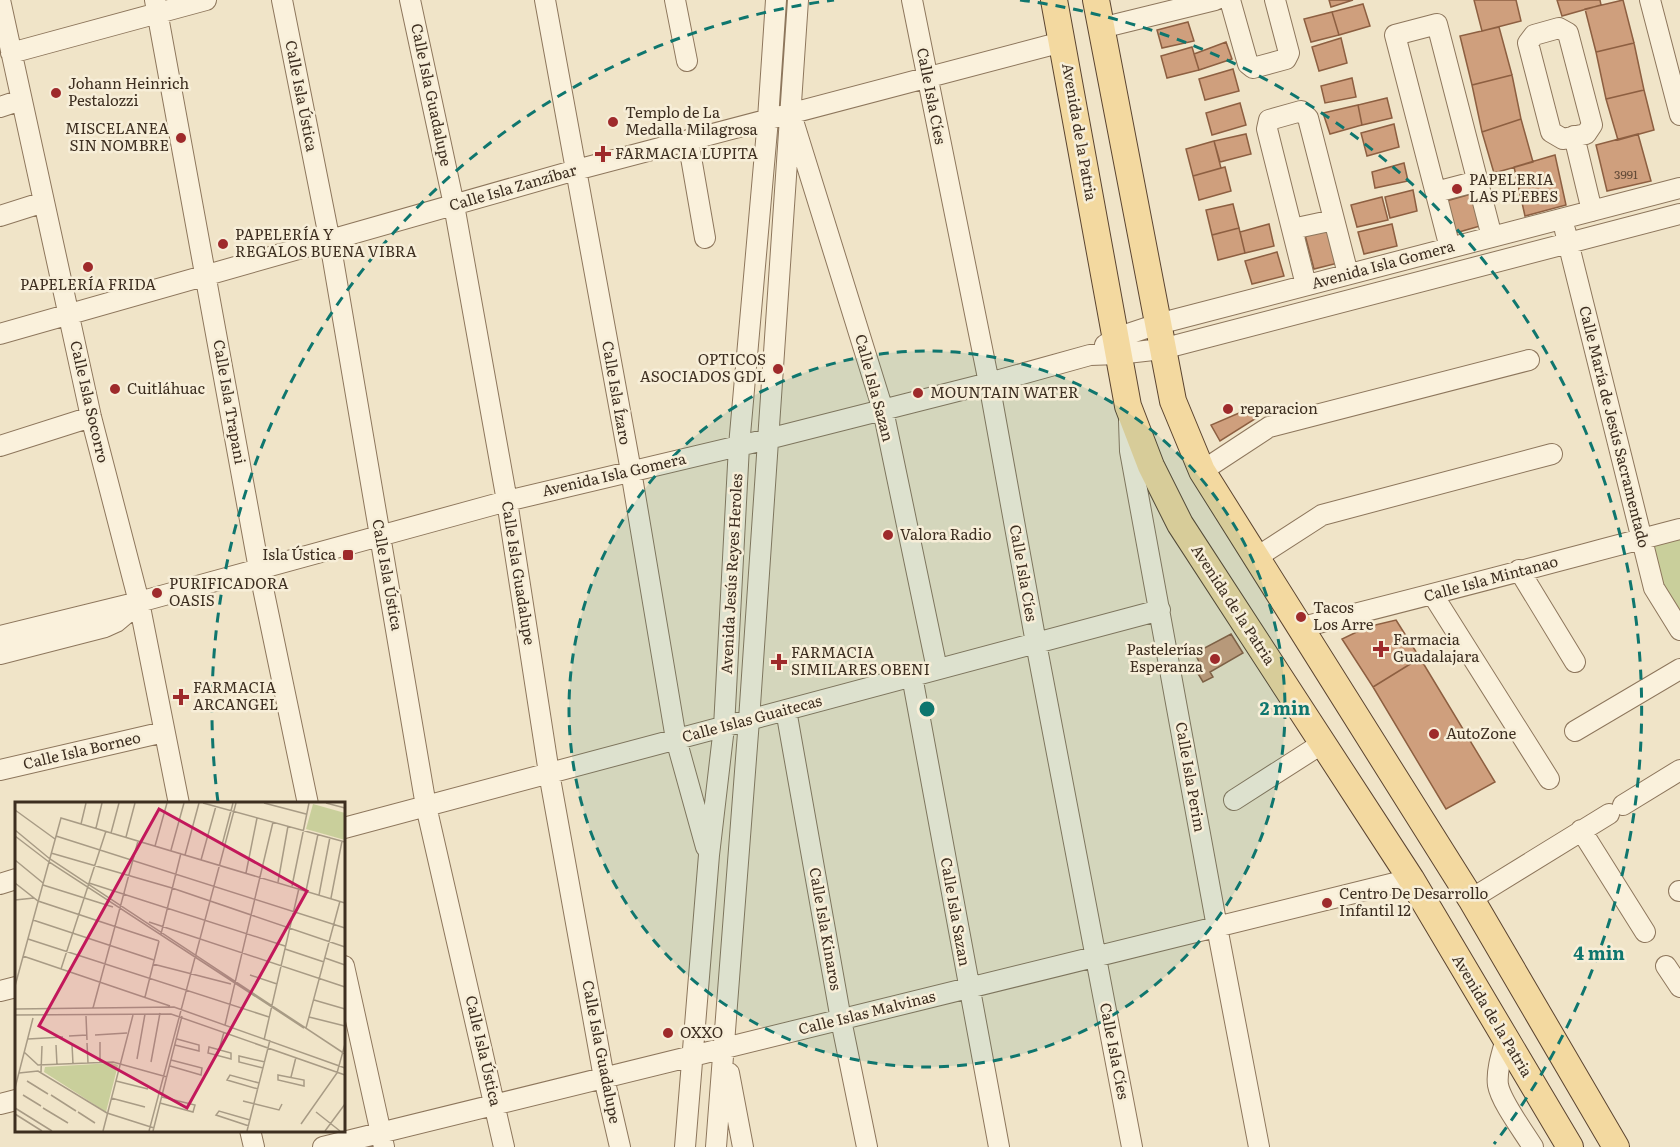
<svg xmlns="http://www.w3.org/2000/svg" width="1680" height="1147" font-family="Literata,serif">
  <rect width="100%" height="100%" fill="#f0e4c8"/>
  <path fill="#c9cf9b" d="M 1680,536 L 1680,617 L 1660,585 L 1649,544 Z"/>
  <path fill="#cf9f7d" stroke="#8d5f41" stroke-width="1.5" d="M 1329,0 L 1353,0 L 1331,7 Z
    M 1474,0 L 1516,0 L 1521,21 L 1482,31 Z
    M 1557,0 L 1600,0 L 1601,5 L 1562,16 Z
    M 1623,0 L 1634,43 L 1596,52 L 1585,9 Z
    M 1363,4 L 1370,26 L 1339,35 L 1332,12 Z
    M 1332,12 L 1339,35 L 1311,42 L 1304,19 Z
    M 1188,22 L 1194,41 L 1162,48 L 1157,30 Z
    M 1499,27 L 1512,75 L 1472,85 L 1460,36 Z
    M 1341,38 L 1347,63 L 1319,71 L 1312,47 Z
    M 1226,42 L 1232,59 L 1199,70 L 1194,54 Z
    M 1634,43 L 1644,90 L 1606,99 L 1596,52 Z
    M 1192,47 L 1199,70 L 1167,78 L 1161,56 Z
    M 1233,69 L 1239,91 L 1205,100 L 1199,79 Z
    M 1512,75 L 1521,119 L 1482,132 L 1472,85 Z
    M 1352,78 L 1356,97 L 1325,103 L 1321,86 Z
    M 1644,90 L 1654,130 L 1618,140 L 1606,99 Z
    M 1387,98 L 1392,118 L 1362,125 L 1358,105 Z
    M 1240,103 L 1246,125 L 1212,135 L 1206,113 Z
    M 1358,105 L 1362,125 L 1330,134 L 1323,113 Z
    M 1521,119 L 1533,162 L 1494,173 L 1482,132 Z
    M 1394,124 L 1399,147 L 1367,156 L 1361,133 Z
    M 1246,134 L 1251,154 L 1220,162 L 1214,141 Z
    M 1638,134 L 1651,181 L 1607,191 L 1596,145 Z
    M 1214,141 L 1221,168 L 1193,176 L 1186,149 Z
    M 1555,155 L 1566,205 L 1525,216 L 1514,167 Z
    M 1404,163 L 1408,181 L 1375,188 L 1372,172 Z
    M 1225,167 L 1231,191 L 1199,200 L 1193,176 Z
    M 1413,190 L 1417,211 L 1390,218 L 1385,197 Z
    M 1471,194 L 1480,226 L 1452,234 L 1443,202 Z
    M 1382,197 L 1388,220 L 1357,227 L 1351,205 Z
    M 1233,204 L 1239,228 L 1212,235 L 1206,210 Z
    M 1269,224 L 1274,246 L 1245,253 L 1240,232 Z
    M 1392,224 L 1397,246 L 1364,254 L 1358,232 Z
    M 1239,228 L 1245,253 L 1218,260 L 1212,235 Z
    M 1330,228 L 1338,263 L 1314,269 L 1305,235 Z
    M 1277,252 L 1284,276 L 1252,284 L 1245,261 Z
    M 1253,407 L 1258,417 L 1220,441 L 1211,425 Z
    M 1396,620 L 1420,658 L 1373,687 L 1342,639 L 1367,627 Z
    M 1231,634 L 1243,653 L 1210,672 L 1213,677 L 1203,682 L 1194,667 L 1200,664 L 1195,653 Z
    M 1420,658 L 1495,782 L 1446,809 L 1373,687 Z"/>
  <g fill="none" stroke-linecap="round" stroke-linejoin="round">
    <defs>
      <path id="minor" d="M 0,0 L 91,417 L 139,602 L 179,804
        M 155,0 L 259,569 L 308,804
        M 282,0 L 330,242 L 426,806 L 504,1147
        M 410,0 L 454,205 L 507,501 L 549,773 L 604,1078 L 620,1147
        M 545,0 L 631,471 L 676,739 L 706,847
        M 675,0 L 687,61
        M 912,0 L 989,383 L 1036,643 L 1132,1147
        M 1230,0 L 1248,64 L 1253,68 L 1286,59 L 1289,53 L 1275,0
        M 1650,0 L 1680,115
        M 1101,28 L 1215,0
        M 1559,28 L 1568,33 L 1592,125 L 1586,134 L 1563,139 L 1551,132 L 1528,43 L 1534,35 Z
        M 11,53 L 206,0
        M 0,107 L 21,100
        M 794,124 L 883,410 L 937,669
        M 1574,136 L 1592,211
        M 688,140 L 705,238
        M 1436,192 L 1478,181
        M 0,216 L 44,202
        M 1292,229 L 1334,220
        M 1565,230 L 1654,588 L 1680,630
        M 1450,248 L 1395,35 L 1437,24 L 1492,237
        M 1306,285 L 1267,129 L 1269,120 L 1301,111 L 1308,118 L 1348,274
        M 0,334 L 576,170 L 1062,42
        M 1105,345 L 1116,338 L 1158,324 L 1680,188
        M 1129,421 L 1130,451 L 1217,927 L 1259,1147
        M 0,446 L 91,417
        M 1202,471 L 1269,427 L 1529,360
        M 1257,557 L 1322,515 L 1552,454
        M 1519,570 L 1575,662
        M 1433,595 L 1549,779
        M 1302,627 C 1428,596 1554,562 1680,529
        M 0,636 L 139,602 L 507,501 L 768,439 L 989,383 L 1090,355 L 1118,354 L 1162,349 L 1680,214
        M 0,654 L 105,627 L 116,622 L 135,606
        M 912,676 L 999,1147
        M 786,710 L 841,1020 L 867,1147
        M 1575,731 L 1680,669
        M 0,770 L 164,732
        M 1234,800 L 1323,743
        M 1623,805 L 1680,770
        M 344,828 L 1160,610
        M 1581,830 L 1645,932
        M 0,884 L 16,879
        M 1679,891 L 1680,891
        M 1471,899 L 1609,814
        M 344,966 L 384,1147
        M 1666,966 L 1680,987
        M 0,991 L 16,987
        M 1506,1039 C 1502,1053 1496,1071 1498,1085 C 1501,1102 1524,1132 1533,1147
        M 729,1073 L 743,1147
        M 0,1104 L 16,1100
        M 250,1130 L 254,1147
        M 323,1147 L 1411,879
        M 685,1147 L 709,855 L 724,727 L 739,446 L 768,119 L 776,0
        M 716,1147 L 749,720 L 798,0"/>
      <path id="major" d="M 1054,0 L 1128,406 L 1151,466 L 1180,524 L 1411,879 L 1570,1147
        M 1096,0 L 1173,401 L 1202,471 L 1471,899 L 1616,1147"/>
    </defs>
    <use href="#minor" stroke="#8d765c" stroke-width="22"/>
    <use href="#major" stroke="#5b4430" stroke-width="28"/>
    <use href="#minor" stroke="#faf1dc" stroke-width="20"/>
    <use href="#major" stroke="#f3d9a0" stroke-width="26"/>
  </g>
  <circle cx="927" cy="709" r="358" fill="#0f766e" fill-opacity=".12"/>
  <g fill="none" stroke="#0f766e" stroke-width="3" stroke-dasharray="10 8">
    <circle cx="927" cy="709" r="358"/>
    <path d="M218 802A715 715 0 0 1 834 0M1020 0A715 715 0 0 1 1494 1144"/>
  </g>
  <g fill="#9e2a2b" stroke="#f7eed8" stroke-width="2">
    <circle cx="56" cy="93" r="6"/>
    <circle cx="613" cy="122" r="6"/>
    <circle cx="181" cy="138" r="6"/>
    <path d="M600 145h6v6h6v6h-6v6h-6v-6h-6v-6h6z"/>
    <circle cx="1457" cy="189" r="6"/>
    <circle cx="223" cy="244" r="6"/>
    <circle cx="88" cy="267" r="6"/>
    <circle cx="778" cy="369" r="6"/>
    <circle cx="115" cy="389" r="6"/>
    <circle cx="918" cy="393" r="6"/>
    <circle cx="1228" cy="409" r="6"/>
    <circle cx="888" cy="535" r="6"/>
    <rect x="342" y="549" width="12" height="12" rx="3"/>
    <circle cx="157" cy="593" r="6"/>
    <circle cx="1301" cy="617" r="6"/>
    <path d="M1378 640h6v6h6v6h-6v6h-6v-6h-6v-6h6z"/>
    <circle cx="1215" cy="659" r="6"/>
    <path d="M776 653h6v6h6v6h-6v6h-6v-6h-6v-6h6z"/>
    <path d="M178 688h6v6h6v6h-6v6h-6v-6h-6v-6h6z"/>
    <circle cx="1434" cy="734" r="6"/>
    <circle cx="1327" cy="903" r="6"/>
    <circle cx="668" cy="1033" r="6"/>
  </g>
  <g text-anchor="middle" stroke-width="5" stroke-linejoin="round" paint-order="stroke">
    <g font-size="12" fill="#624a37">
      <text x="1626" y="179">3991</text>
    </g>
    <g font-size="15" fill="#3d2e20" stroke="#f7eed8" text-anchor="start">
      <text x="68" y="89">Johann Heinrich<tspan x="68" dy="17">Pestalozzi</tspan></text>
      <text x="625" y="118">Templo de La<tspan x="625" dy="17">Medalla Milagrosa</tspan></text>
      <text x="169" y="134" text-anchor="end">MISCELANEA<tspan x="169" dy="17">SIN NOMBRE</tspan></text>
      <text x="615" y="159">FARMACIA LUPITA</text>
      <text x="1469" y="185">PAPELERIA<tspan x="1469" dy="17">LAS PLEBES</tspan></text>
      <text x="235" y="240">PAPELERÍA Y<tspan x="235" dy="17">REGALOS BUENA VIBRA</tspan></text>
      <text x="88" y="290" text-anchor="middle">PAPELERÍA FRIDA</text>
      <text x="766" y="365" text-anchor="end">OPTICOS<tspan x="766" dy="17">ASOCIADOS GDL</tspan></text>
      <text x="127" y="394">Cuitláhuac</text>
      <text x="930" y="398">MOUNTAIN WATER</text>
      <text x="1240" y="414">reparacion</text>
      <text x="900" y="540">Valora Radio</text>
      <text x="336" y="560" text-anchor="end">Isla Ústica</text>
      <text x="169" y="589">PURIFICADORA<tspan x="169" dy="17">OASIS</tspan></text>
      <text x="1313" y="613">Tacos<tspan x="1313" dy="17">Los Arre</tspan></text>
      <text x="1393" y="645">Farmacia<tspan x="1393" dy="17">Guadalajara</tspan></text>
      <text x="1203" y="655" text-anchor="end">Pastelerías<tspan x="1203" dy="17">Esperanza</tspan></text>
      <text x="791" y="658">FARMACIA<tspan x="791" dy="17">SIMILARES OBENI</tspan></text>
      <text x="193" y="693">FARMACIA<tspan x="193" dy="17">ARCANGEL</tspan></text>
      <text x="1446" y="739">AutoZone</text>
      <text x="1339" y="899">Centro De Desarrollo<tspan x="1339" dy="17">Infantil 12</tspan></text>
      <text x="680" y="1038">OXXO</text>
    </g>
    <g font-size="15" fill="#3d2e20" stroke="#f7eed8">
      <text transform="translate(431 95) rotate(78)" y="5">Calle Isla Guadalupe</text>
      <text transform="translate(301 96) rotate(79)" y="5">Calle Isla Ústica</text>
      <text transform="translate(931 96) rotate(79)" y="5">Calle Isla Cíes</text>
      <text transform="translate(1079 132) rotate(80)" y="5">Avenida de la Patria</text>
      <text transform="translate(513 188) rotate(-16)" y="5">Calle Isla Zanzíbar</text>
      <text transform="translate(1383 265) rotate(-15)" y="5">Avenida Isla Gomera</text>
      <text transform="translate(874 388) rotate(75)" y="5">Calle Isla Sazan</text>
      <text transform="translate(616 393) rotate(80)" y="5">Calle Isla Ízaro</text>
      <text transform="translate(89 402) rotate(77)" y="5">Calle Isla Socorro</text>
      <text transform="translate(229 402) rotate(80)" y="5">Calle Isla Trapani</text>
      <text transform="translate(1614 427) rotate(76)" y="5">Calle María de Jesús Sacramentado</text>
      <text transform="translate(614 475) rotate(-13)" y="5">Avenida Isla Gomera</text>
      <text transform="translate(518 573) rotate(81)" y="5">Calle Isla Guadalupe</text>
      <text transform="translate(1023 573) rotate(80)" y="5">Calle Isla Cíes</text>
      <text transform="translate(732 574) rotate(-87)" y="5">Avenida Jesús Reyes Heroles</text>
      <text transform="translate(387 575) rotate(80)" y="5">Calle Isla Ústica</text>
      <text transform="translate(1491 579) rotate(-15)" y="5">Calle Isla Mintanao</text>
      <text transform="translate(1233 605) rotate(57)" y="5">Avenida de la Patria</text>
      <text transform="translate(752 719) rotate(-15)" y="5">Calle Islas Guaitecas</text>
      <text transform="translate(82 751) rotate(-13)" y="5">Calle Isla Borneo</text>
      <text transform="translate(1190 777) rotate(80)" y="5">Calle Isla Perim</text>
      <text transform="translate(955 912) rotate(80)" y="5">Calle Isla Sazan</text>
      <text transform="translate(825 929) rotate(80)" y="5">Calle Isla Kinaros</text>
      <text transform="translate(867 1013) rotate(-14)" y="5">Calle Islas Malvinas</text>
      <text transform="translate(1492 1016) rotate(59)" y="5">Avenida de la Patria</text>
      <text transform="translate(483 1051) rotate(77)" y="5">Calle Isla Ústica</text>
      <text transform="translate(1114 1051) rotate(79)" y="5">Calle Isla Cíes</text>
      <text transform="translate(601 1052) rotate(79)" y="5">Calle Isla Guadalupe</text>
    </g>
  </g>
  <g transform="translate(15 802)">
    <rect width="330" height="330" fill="#f0e4c8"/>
    <path d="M 298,2 L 330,11 L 330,38 L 291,27 ZM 97,261 L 103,263 L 91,310 L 29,270 L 30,265 Z" fill="#c9cf9b"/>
    <path fill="none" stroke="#a89b85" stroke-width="1.5" d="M 188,1 L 330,40M 249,1 L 291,12M 311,1 L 330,6M 0,8 L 40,37M 66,22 L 71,1M 81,26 L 87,1M 0,28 L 35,57 L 330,252M 96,31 L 104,1M 0,34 L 34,60 L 289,226M 41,34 L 330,126M 111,35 L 120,1M 207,43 L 218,1M 140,44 L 152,1M 156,48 L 169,1M 36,51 L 157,86 L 330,145M 170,53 L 184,1M 0,58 L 28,81M 186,58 L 201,4M 231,71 L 242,16M 263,80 L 273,24M 0,81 L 23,99 L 144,139M 74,81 L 270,144M 28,83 L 98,105M 277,84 L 294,1M 291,89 L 303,32M 304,93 L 315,35M 316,96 L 327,39M 0,98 L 19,96M 18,118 L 139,158M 134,120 L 330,185M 146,132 L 166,51M 13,137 L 254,215M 270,147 L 309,160M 8,154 L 155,204M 310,156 L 330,163M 138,162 L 216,182M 46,167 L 91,29M 235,173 L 262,182M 0,184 L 46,16 L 330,101M 130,195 L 144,139M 299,198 L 330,207M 78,206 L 123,39M 0,207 L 159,205 L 330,266M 0,213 L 156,212 L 330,273M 71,214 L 72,238M 294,215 L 330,224M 210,223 L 258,20M 291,226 L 325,99M 80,233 L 112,231M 54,234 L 72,233M 13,237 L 48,235M 249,238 L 284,86M 85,240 L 85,261M 72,241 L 73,261M 57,242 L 58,262M 41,243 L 42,263M 160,243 L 184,249 L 184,243 L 162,237M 194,245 L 216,251 L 216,257 L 193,251 ZM 204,248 L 209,230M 9,250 L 23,263 L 98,260 L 152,275M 122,257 L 130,212M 136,260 L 145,211M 155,264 L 186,273 L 187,266 L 156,258M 248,266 L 224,260 L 224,254 L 250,260M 26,270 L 27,244M 4,271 L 23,269 L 92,311 L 139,326M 263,273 L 289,278 L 289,284 L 263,278 ZM 276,275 L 281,255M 12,279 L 33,292M 101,279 L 133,287M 0,286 L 18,216M 243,287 L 212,278 L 215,273 L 244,281M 8,293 L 26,304M 36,293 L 61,309M 96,296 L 130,305M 228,299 L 264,308 L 267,302M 145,301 L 178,310 L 180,303 L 147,295M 0,306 L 37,329M 28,306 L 53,321M 63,310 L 80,321M 301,310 L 325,329M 0,312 L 27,329M 286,322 L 322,271 L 330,242M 234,324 L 201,313 L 204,309 L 235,318M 88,329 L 118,213M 134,329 L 221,1M 138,329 L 167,214M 232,329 L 255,238M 310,329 L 330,302"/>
    <path fill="#c2185b" fill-opacity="0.15" stroke="#c2185b" stroke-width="3" d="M 144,7 L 292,89 L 172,306 L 24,224 Z"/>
    <rect width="330" height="330" fill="none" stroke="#3d2e20" stroke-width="3"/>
  </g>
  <circle cx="927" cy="709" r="9" fill="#0f766e" stroke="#f7eed8" stroke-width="3"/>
  <g font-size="18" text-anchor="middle" font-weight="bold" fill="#0f766e" stroke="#f7eed8" stroke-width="5" stroke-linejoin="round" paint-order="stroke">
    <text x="1285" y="715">2 min</text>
    <text x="1599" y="960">4 min</text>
  </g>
</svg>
